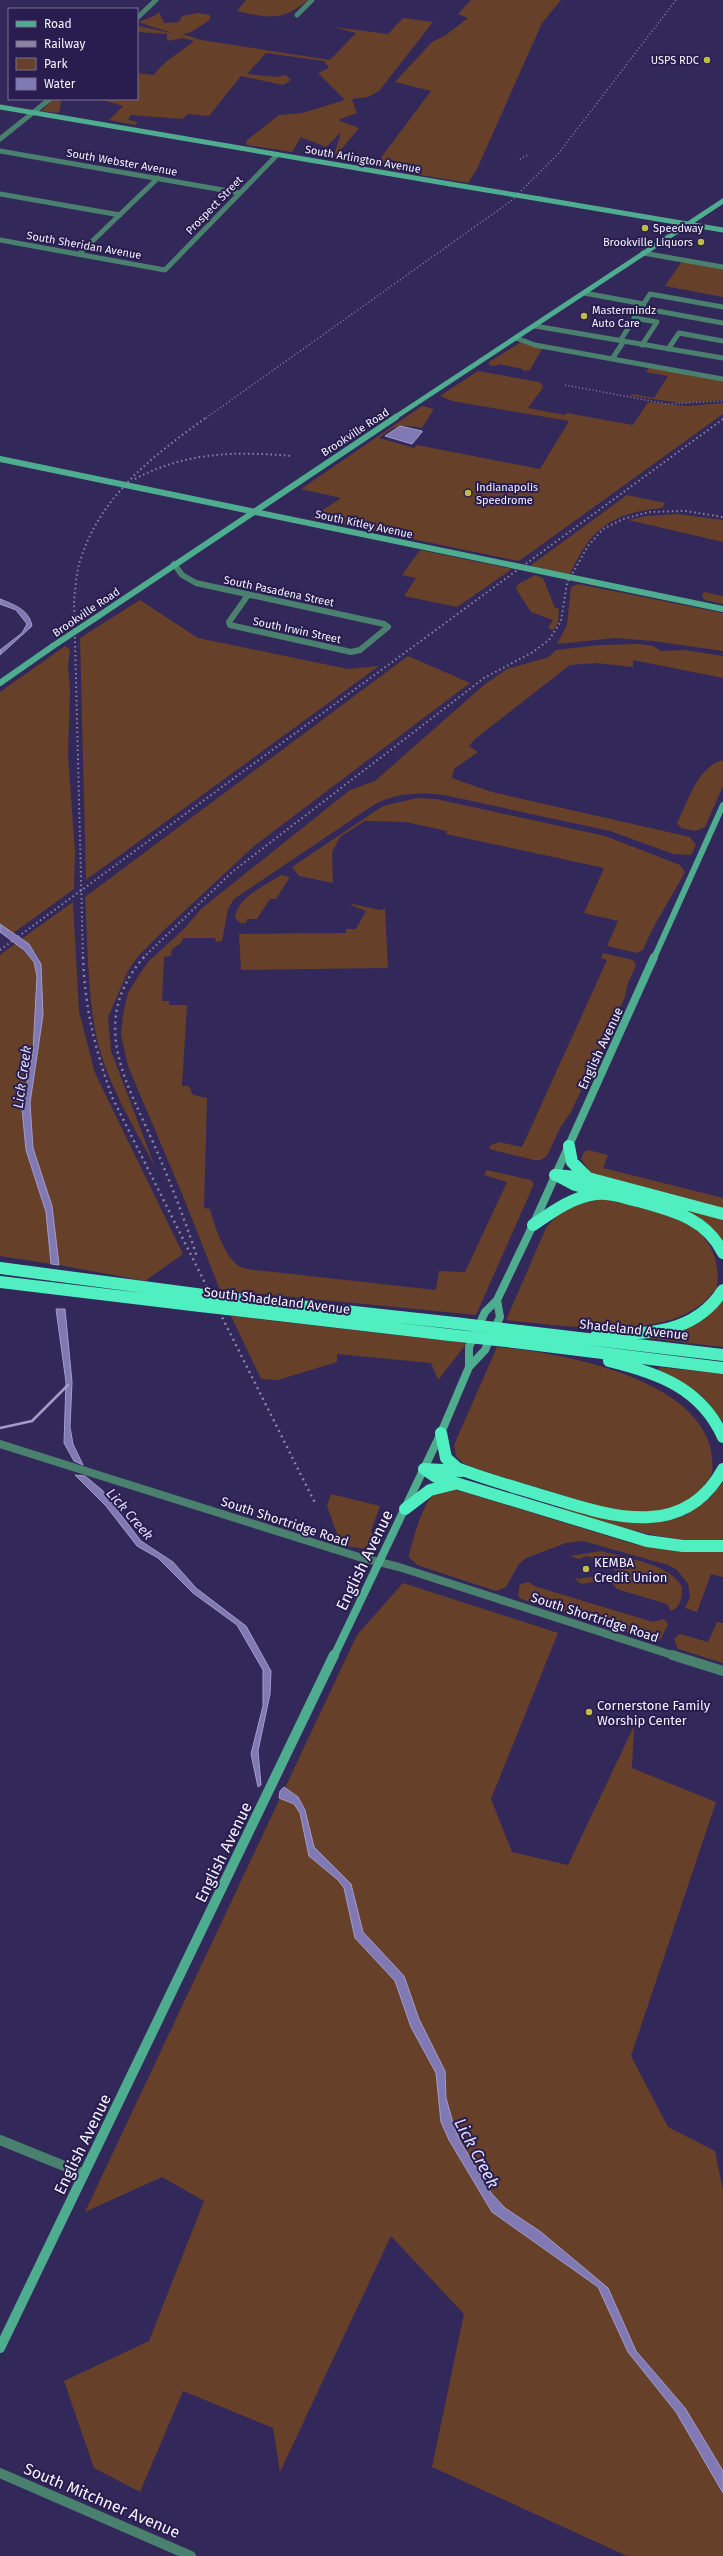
<svg xmlns="http://www.w3.org/2000/svg" width="723" height="2556" font-family="'Fira Sans',sans-serif">
  <rect width="100%" height="100%" fill="#322859"/>
  <path fill="#67402a" d="M 246,0 L 308,0 C 282,22 269,18 237,11 Z
    M 471,0 L 561,0 L 542,23 L 477,169 L 468,183 L 374,167 L 431,91 L 395,82 L 432,42 L 446,35 L 468,18 L 458,14 Z
    M 159,12 L 164,23 L 179,22 L 182,16 L 198,13 L 210,15 L 210,20 L 191,32 L 183,34 L 201,40 L 330,60 L 356,33 L 333,27 L 388,34 L 403,18 L 433,22 L 379,91 L 368,97 L 352,99 L 357,113 L 338,120 L 359,128 L 333,159 L 341,132 L 326,147 L 301,137 L 292,152 L 247,145 L 246,141 L 279,115 L 302,113 L 345,100 L 318,73 L 329,68 L 324,61 L 266,53 L 247,74 L 276,77 L 286,75 L 291,80 L 283,85 L 241,76 L 209,116 L 188,114 L 182,119 L 131,115 L 128,120 L 138,122 L 135,125 L 109,120 L 123,106 L 106,101 L 88,99 L 137,99 L 137,73 L 154,75 C 164,60 180,53 194,41 L 183,38 L 167,41 L 167,34 L 137,32 L 137,27 L 139,26 L 175,34 L 138,22 L 154,16 Z
    M 54,99 L 61,99 L 60,110 L 57,113 L 41,111 Z
    M 682,261 L 723,269 L 723,297 L 665,286 Z
    M 521,342 L 543,347 L 530,370 L 523,371 L 523,369 L 499,364 L 496,366 L 489,365 L 489,362 Z
    M 649,367 L 723,380 L 723,400 L 681,403 L 630,396 L 632,394 L 654,398 L 668,376 L 646,372 Z
    M 478,371 L 539,382 L 543,386 L 542,389 L 528,408 L 565,415 L 567,413 L 633,425 L 648,402 L 687,406 L 723,403 L 723,414 L 519,561 L 311,518 L 341,498 L 301,489 L 422,406 L 434,409 L 422,428 C 401,424 396,424 379,438 L 414,448 L 417,445 L 540,469 L 569,421 L 452,401 L 440,396 Z
    M 627,495 L 665,503 L 662,508 C 611,513 591,528 570,574 L 530,566 Z
    M 677,514 L 723,520 L 723,542 L 628,520 L 646,516 Z
    M 420,550 L 512,569 L 457,607 L 404,596 L 416,578 L 402,575 Z
    M 535,575 L 543,578 L 555,608 L 559,608 L 558,623 L 553,630 L 548,628 L 553,620 L 531,612 L 516,589 L 518,584 Z
    M 578,584 L 723,613 L 723,651 L 653,641 L 615,638 L 557,644 L 567,625 L 571,587 Z
    M 704,592 L 723,596 L 723,604 L 705,600 L 702,596 Z
    M 140,600 L 198,638 L 348,669 L 379,666 L 86,880 L 80,638 Z
    M 639,644 L 653,646 L 661,651 L 684,650 L 723,656 L 723,678 L 633,660 L 633,667 L 596,663 L 570,665 L 475,739 L 469,746 L 478,752 L 454,769 L 452,778 L 492,792 L 690,837 L 696,845 L 691,855 L 673,854 L 610,831 L 444,795 C 419,792 394,793 372,806 L 234,899 L 228,909 L 222,941 L 216,942 L 215,938 L 183,938 L 181,943 L 172,949 L 171,956 L 164,957 L 162,1001 L 169,1001 L 169,1005 L 187,1005 L 182,1086 L 189,1086 L 193,1095 L 207,1098 L 204,1208 L 210,1209 C 214,1225 226,1262 243,1268 C 250,1270 258,1270 265,1271 L 436,1290 L 439,1271 L 465,1272 L 507,1182 L 484,1175 L 487,1170 L 531,1180 L 534,1184 L 476,1315 L 220,1290 L 185,1201 L 128,1066 L 121,1035 L 123,1014 L 128,993 L 139,975 L 148,962 L 186,927 L 201,909 L 350,790 L 375,781 L 484,685 L 507,669 L 549,657 L 556,650 L 600,645 Z
    M 65,646 L 70,650 L 68,666 L 70,688 L 68,756 L 75,851 L 74,889 L 12,934 L 0,924 L 0,692 Z
    M 408,656 L 470,683 L 254,846 L 163,931 L 139,955 L 129,969 L 108,1017 L 111,1051 L 155,1167 C 136,1130 113,1094 101,1054 C 87,1010 88,944 85,897 Z
    M 723,760 L 723,786 L 705,827 L 695,831 L 681,828 L 677,823 C 688,802 697,767 723,760 Z
    M 417,798 L 436,799 L 605,836 L 680,865 L 685,872 C 671,898 654,923 643,950 L 637,953 L 607,946 L 618,921 L 584,913 L 604,868 L 446,834 L 447,831 L 406,822 L 365,821 L 340,837 L 332,852 L 333,883 L 299,876 L 292,867 L 383,806 Z
    M 281,875 L 290,877 L 276,899 L 270,899 L 257,919 L 247,919 L 246,923 L 240,923 L 235,918 C 237,897 265,886 281,875 Z
    M 73,902 L 79,1011 L 95,1073 L 183,1254 L 145,1281 L 59,1265 L 52,1206 L 33,1148 L 30,1103 L 43,1015 L 41,964 L 36,953 L 20,940 Z
    M 352,904 L 380,910 L 385,909 L 388,968 L 241,970 L 239,934 L 346,933 L 346,929 L 356,929 L 366,911 L 351,905 Z
    M 16,943 L 34,962 L 37,976 L 33,1051 L 22,1109 L 26,1150 L 46,1212 L 51,1264 L 0,1256 L 0,955 Z
    M 603,953 L 633,960 L 636,965 L 627,986 L 625,997 L 571,1112 L 560,1128 L 547,1156 L 541,1160 L 534,1160 L 489,1149 L 491,1145 L 499,1142 L 522,1147 L 607,960 L 601,958 Z
    M 588,1150 L 608,1155 L 603,1168 L 723,1198 L 723,1209 L 591,1173 L 581,1159 L 584,1152 Z
    M 604,1199 C 627,1206 653,1207 675,1217 C 707,1230 723,1258 716,1293 L 713,1292 C 675,1344 563,1326 506,1320 L 546,1228 C 564,1205 576,1203 604,1199 Z
    M 664,1202 L 723,1217 L 723,1243 Z
    M 723,1301 L 723,1347 L 645,1338 L 703,1320 Z
    M 231,1316 L 467,1343 L 438,1380 L 431,1363 L 337,1354 L 337,1362 L 278,1380 L 261,1379 Z
    M 497,1347 C 553,1352 723,1378 712,1473 C 704,1491 680,1510 661,1512 C 620,1517 582,1501 543,1489 C 516,1481 489,1474 463,1463 L 456,1456 L 454,1445 Z
    M 659,1367 L 723,1374 L 723,1422 L 701,1395 L 658,1371 Z
    M 723,1482 L 723,1542 C 665,1543 612,1525 557,1508 L 668,1520 L 686,1515 L 709,1499 Z
    M 454,1489 L 637,1545 L 723,1551 L 723,1577 L 711,1574 L 697,1612 L 685,1608 L 690,1597 L 688,1584 L 677,1570 L 668,1565 L 583,1541 L 566,1543 L 526,1558 L 519,1564 L 506,1587 L 496,1591 L 417,1565 L 409,1557 C 411,1544 424,1498 436,1493 C 441,1490 448,1490 454,1489 Z
    M 331,1494 L 380,1506 L 371,1531 L 374,1536 L 365,1549 L 341,1545 L 327,1506 Z
    M 601,1551 C 625,1558 671,1564 682,1587 C 682,1598 681,1607 671,1611 L 667,1604 L 617,1589 L 613,1584 C 608,1583 602,1581 597,1581 C 588,1582 581,1588 575,1578 C 581,1580 584,1577 590,1577 C 606,1579 600,1583 618,1576 L 611,1563 L 587,1556 L 579,1559 L 570,1556 Z
    M 529,1582 L 534,1586 L 653,1622 L 664,1619 L 668,1624 L 661,1639 L 655,1641 L 521,1599 L 518,1596 L 520,1584 Z
    M 403,1583 L 558,1633 L 491,1799 L 512,1852 L 568,1865 L 634,1726 L 632,1768 L 716,1802 L 631,2056 L 668,2127 L 715,2151 L 723,2190 L 723,2556 L 627,2556 L 432,2467 L 464,2314 L 391,2236 L 280,2472 L 273,2428 L 183,2391 L 140,2492 L 94,2468 L 64,2381 L 149,2341 L 204,2201 L 162,2177 L 85,2212 L 357,1635 Z
    M 717,1622 L 723,1623 L 723,1663 L 678,1649 L 674,1639 L 680,1634 L 708,1642 Z"/>
  <path fill="#8179b3" stroke="#a39dca" d="M 400,426 L 422,431 L 422,432 L 412,444 L 385,436 Z
    M 0,599 C 14,605 29,609 32,626 L 0,655 L 0,650 L 22,633 L 27,624 L 16,610 L 0,604 Z
    M 0,924 L 29,944 L 41,964 L 43,1015 L 30,1103 L 33,1148 L 52,1206 L 59,1265 L 51,1264 L 46,1212 L 26,1150 L 22,1109 L 33,1051 L 37,976 L 34,962 L 24,950 L 0,932 Z
    M 56,1309 L 65,1309 L 72,1382 L 70,1427 L 73,1444 L 83,1465 L 74,1461 L 64,1443 L 66,1382 Z
    M 75,1475 L 85,1476 L 102,1490 L 141,1541 L 173,1562 L 196,1588 L 246,1626 L 271,1671 L 270,1694 L 258,1751 L 261,1785 L 258,1787 L 251,1754 L 263,1706 L 263,1670 L 237,1625 L 193,1593 L 158,1558 L 137,1546 L 106,1506 Z
    M 284,1787 L 298,1797 L 305,1810 L 314,1847 L 351,1884 L 363,1932 L 404,1976 L 419,2019 L 445,2071 L 446,2098 L 453,2123 L 460,2141 L 492,2194 L 505,2208 L 541,2232 L 608,2288 L 636,2351 L 685,2408 L 723,2471 L 723,2493 L 676,2412 L 628,2352 L 598,2287 L 492,2212 L 449,2140 L 441,2122 L 436,2073 L 411,2027 L 395,1981 L 355,1938 L 344,1888 L 338,1880 L 309,1856 L 300,1813 L 294,1804 L 279,1798 L 280,1791 Z"/>
  <g fill="none" stroke-linecap="round" stroke-linejoin="round">
    <path stroke="#a39dca" stroke-width="2.5" d="M 0,1428 L 32,1421 L 68,1385"/>
    <path stroke="#49816e" stroke-width="5" d="M 297,15 L 312,0
      M 137,18 L 156,0
      M 0,139 L 50,99
      M 0,151 L 240,193
      M 0,194 L 120,215
      M 0,240 L 165,270 L 277,155
      M 643,253 L 723,267
      M 79,254 L 158,178
      M 584,293 L 644,304
      M 641,308 L 723,323
      M 634,318 L 657,322 L 642,345
      M 535,326 L 723,358
      M 516,338 L 535,345 L 723,379
      M 620,341 L 650,294 L 723,307
      M 668,349 L 679,333 L 723,341
      M 612,359 L 624,341"/>
    <path stroke="#49816e" stroke-width="6" d="M 174,564 L 182,575 L 196,583 L 384,624 L 388,627 L 360,650 L 351,652 L 230,625 L 229,622 L 248,595"/>
    <path stroke="#49816e" stroke-width="8" d="M 0,1444 L 359,1557 L 399,1567 L 675,1656"/>
    <path stroke="#49816e" stroke-width="10" d="M 672,1655 L 723,1671
      M 0,2140 L 84,2174
      M 0,2473 L 191,2556"/>
    <path stroke="#4fad8f" stroke-width="5" d="M 0,107 L 450,184
      M 540,199 L 723,230
      M 394,418 L 723,201"/>
    <path stroke="#4fad8f" stroke-width="6" d="M 0,459 L 723,609
      M 94,619 L 396,417
      M 0,683 L 53,646
      M 654,958 L 723,805"/>
    <path stroke="#4fad8f" stroke-width="8" d="M 469,1367 L 485,1350 L 500,1317 L 497,1300
      M 334,1656 L 441,1433 L 469,1367 L 469,1347 L 485,1312 L 497,1300 L 533,1225 L 654,957"/>
    <path stroke="#4fad8f" stroke-width="10" d="M 0,2348 L 334,1655"/>
    <path stroke="#4fefc1" stroke-width="12" d="M 569,1146 L 572,1162 L 587,1177
      M 555,1175 L 588,1178 L 723,1214
      M 558,1176 L 575,1185 L 599,1191
      M 533,1225 C 552,1212 572,1197 596,1194 C 610,1192 624,1198 638,1201 C 673,1211 706,1218 723,1253
      M 0,1268 L 196,1294
      M 0,1282 L 200,1306
      M 218,1297 L 455,1323
      M 227,1309 L 450,1335
      M 520,1331 L 723,1355
      M 597,1334 C 646,1334 694,1335 723,1290
      M 514,1342 L 723,1368
      M 609,1361 C 658,1373 701,1388 723,1437
      M 441,1433 L 446,1458 L 457,1468 C 485,1479 515,1487 544,1496 C 607,1515 683,1543 723,1469
      M 424,1469 L 436,1477 L 647,1541 L 683,1546 L 723,1546
      M 424,1469 L 461,1471
      M 405,1509 L 430,1490 L 454,1484"/>
    <path stroke="#8a84a4" stroke-width="1.5" stroke-dasharray="1 2.5" stroke-linecap="butt" d="M 520,159 L 528,155
      M 565,385 L 667,404 L 723,401
      M 206,418 L 511,201 L 558,154 L 676,0"/>
    <path stroke="#8a84a4" stroke-width="2" stroke-dasharray="1.5 3" stroke-linecap="butt" d="M 135,479 C 185,452 237,451 292,456
      M 0,950 L 723,419
      M 83,958 L 74,600 C 76,586 76,571 81,558 C 102,494 154,455 207,417
      M 143,958 L 232,872 L 484,678 L 533,652 L 549,640 L 561,621 L 567,583 L 588,546 L 603,529 L 623,519 L 649,512 L 685,511 L 723,517"/>
    <path stroke="#8a84a4" stroke-width="2.5" stroke-dasharray="2 4" stroke-linecap="butt" d="M 83,957 C 85,1010 95,1048 112,1097 L 316,1505
      M 144,957 C 87,1023 127,1082 156,1149 C 171,1184 185,1220 197,1257"/>
    <path stroke="#4fad8f" stroke-width="5" d="M 450,184 L 540,199"/>
    <path stroke="#4fad8f" stroke-width="6" d="M 53,646 L 94,619"/>
    <path stroke="#4fefc1" stroke-width="12" d="M 196,1294 L 218,1297
      M 200,1306 L 227,1309
      M 455,1323 L 520,1331
      M 450,1335 L 514,1342"/>
  </g>
  <g fill="#bebf42" stroke="#281d4e" stroke-width="1.5">
    <circle cx="707" cy="60" r="4"/>
    <circle cx="645" cy="228" r="4"/>
    <circle cx="701" cy="242" r="4"/>
    <circle cx="584" cy="316" r="4"/>
    <circle cx="468" cy="493" r="4"/>
    <circle cx="586" cy="1569" r="4"/>
    <circle cx="589" cy="1712" r="4"/>
  </g>
  <g text-anchor="middle" stroke-width="4" stroke-linejoin="round" paint-order="stroke">
    <g font-size="11" fill="#f3f2fe" stroke="#281d4e" text-anchor="start">
      <text x="699" y="64" text-anchor="end">USPS RDC</text>
      <text x="653" y="232">Speedway</text>
      <text x="693" y="246" text-anchor="end">Brookville Liquors</text>
      <text x="592" y="314">Mastermindz<tspan x="592" dy="13">Auto Care</tspan></text>
      <text x="476" y="491">Indianapolis<tspan x="476" dy="13">Speedrome</tspan></text>
    </g>
    <g font-size="11" fill="#f3f2fe" stroke="#281d4e">
      <text transform="translate(363 159) rotate(10)" y="4">South Arlington Avenue</text>
      <text transform="translate(122 162) rotate(10)" y="4">South Webster Avenue</text>
      <text transform="translate(214 205) rotate(-46)" y="4">Prospect Street</text>
      <text transform="translate(84 245) rotate(10)" y="4">South Sheridan Avenue</text>
      <text transform="translate(355 432) rotate(-33)" y="4">Brookville Road</text>
      <text transform="translate(364 524) rotate(12)" y="4">South Kitley Avenue</text>
      <text transform="translate(279 591) rotate(12)" y="4">South Pasadena Street</text>
      <text transform="translate(86 612) rotate(-34)" y="4">Brookville Road</text>
      <text transform="translate(297 630) rotate(12)" y="4">South Irwin Street</text>
    </g>
    <g font-size="13" fill="#f3f2fe" stroke="#281d4e">
      <text transform="translate(600 1048) rotate(-65)" y="5">English Avenue</text>
      <text transform="translate(277 1300) rotate(7)" y="5">South Shadeland Avenue</text>
      <text transform="translate(634 1329) rotate(6)" y="5">Shadeland Avenue</text>
      <text transform="translate(285 1521) rotate(18)" y="5">South Shortridge Road</text>
      <text transform="translate(595 1617) rotate(18)" y="5">South Shortridge Road</text>
    </g>
    <g font-size="13" fill="#f3f2fe" stroke="#281d4e" text-anchor="start">
      <text x="594" y="1567">KEMBA<tspan x="594" dy="15">Credit Union</tspan></text>
      <text x="597" y="1710">Cornerstone Family<tspan x="597" dy="15">Worship Center</tspan></text>
    </g>
    <g font-size="14" font-style="italic" fill="#dddafd" stroke="#281d4e">
      <text transform="translate(22 1077) rotate(-82)" y="5">Lick Creek</text>
      <text transform="translate(130 1514) rotate(49)" y="5">Lick Creek</text>
    </g>
    <g font-size="16" fill="#f3f2fe" stroke="#281d4e">
      <text transform="translate(364 1560) rotate(-64)" y="6">English Avenue</text>
      <text transform="translate(223 1852) rotate(-64)" y="6">English Avenue</text>
      <text transform="translate(82 2144) rotate(-64)" y="6">English Avenue</text>
      <text transform="translate(102 2500) rotate(23)" y="6">South Mitchner Avenue</text>
    </g>
    <g font-size="17" font-style="italic" fill="#dddafd" stroke="#281d4e">
      <text transform="translate(477 2153) rotate(62)" y="6">Lick Creek</text>
    </g>
  </g>
  <rect x="8" y="8" width="130" height="92" fill="#281d4e" stroke="#797294"/>
  <rect x="16" y="21" width="20" height="6" fill="#4fad8f" stroke="#797294"/>
  <text x="44" y="28" font-size="12" fill="#f3f2fe">Road</text>
  <rect x="16" y="41" width="20" height="6" fill="#8a84a4" stroke="#797294"/>
  <text x="44" y="48" font-size="12" fill="#f3f2fe">Railway</text>
  <rect x="16" y="58" width="20" height="12" fill="#67402a" stroke="#797294"/>
  <text x="44" y="68" font-size="12" fill="#f3f2fe">Park</text>
  <rect x="16" y="78" width="20" height="12" fill="#8179b3" stroke="#797294"/>
  <text x="44" y="88" font-size="12" fill="#f3f2fe">Water</text>
</svg>
